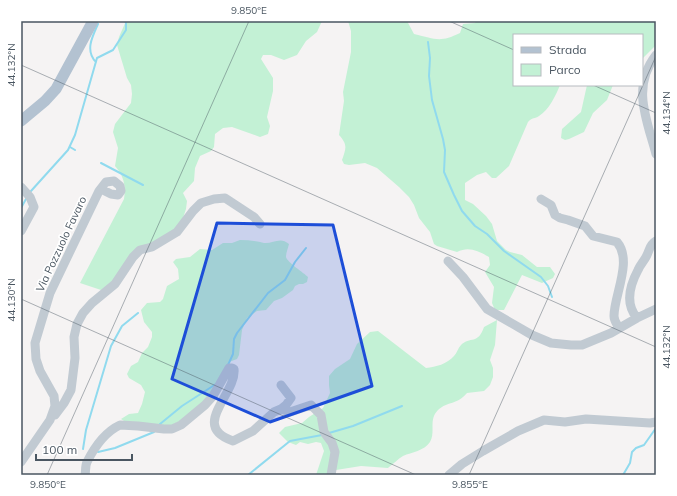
<svg xmlns="http://www.w3.org/2000/svg" width="677" height="496" font-family="Mulish,sans-serif">
  <rect width="100%" height="100%" fill="#f5f3f3"/>
  <path fill="#c3f1d5" d="M 126,21 L 322,21 L 317,32 L 306,41 L 297,55 L 284,60 L 271,55 L 263,55 L 261,59 L 273,78 L 273,91 L 267,117 L 270,126 L 268,134 L 260,137 L 232,127 L 223,128 L 215,134 L 214,147 L 211,151 L 200,156 L 195,168 L 194,181 L 183,193 L 187,201 L 186,209 L 182,221 L 177,228 L 144,249 L 123,277 L 101,290 L 80,283 L 124,199 C 126,186 124,176 115,166 L 118,148 L 113,132 L 115,124 L 131,103 L 132,94 L 131,85 L 127,78 L 117,45 L 119,37 Z
    M 348,21 L 407,21 L 414,34 C 435,39 440,43 460,33 L 463,24 L 475,23 L 476,21 L 656,21 L 656,45 L 642,59 L 642,35 L 514,35 L 514,85 L 560,85 C 556,95 549,110 539,116 C 535,119 532,117 528,122 L 509,166 L 496,178 L 492,178 L 486,172 L 477,175 L 465,183 L 465,200 L 473,204 L 486,216 L 492,224 L 497,241 L 506,250 L 510,252 L 522,255 L 537,267 L 550,267 L 555,274 L 553,278 L 542,283 L 522,275 L 504,310 L 495,310 L 492,303 L 494,287 L 485,272 L 490,265 L 489,257 C 478,251 469,246 457,252 L 437,246 L 434,244 L 430,232 L 419,218 L 414,205 L 409,197 L 399,187 L 377,168 L 365,163 L 349,165 L 344,164 L 342,160 C 346,148 348,145 339,135 L 344,101 L 343,92 L 351,52 L 351,31 Z
    M 587,85 L 613,85 L 607,100 L 593,113 L 584,132 L 569,139 L 565,140 L 561,138 L 562,129 L 581,112 Z
    M 240,240 C 248,240 256,241 264,243 C 273,244 280,236 289,244 C 288,248 286,253 286,257 C 287,262 304,273 308,277 L 307,282 L 303,284 L 299,284 L 295,286 L 293,290 L 282,298 L 274,301 L 266,310 L 257,311 L 247,318 L 242,330 L 239,355 L 237,359 L 229,362 L 212,394 L 188,417 L 168,427 L 124,421 L 121,419 L 129,414 L 138,413 L 142,404 L 145,392 L 141,385 L 129,378 L 127,374 L 131,366 L 138,362 L 142,353 L 148,347 L 152,337 L 152,332 L 144,322 L 141,310 L 147,303 L 160,302 L 163,299 L 167,286 L 179,279 L 178,269 L 173,262 L 176,259 L 190,257 L 200,249 L 212,250 L 223,243 L 232,243 Z
    M 497,320 L 495,345 L 490,360 L 493,368 L 493,377 L 490,385 L 484,391 L 467,393 C 457,405 448,401 438,410 C 428,420 436,431 430,442 C 424,451 412,452 403,456 C 398,459 393,464 388,468 L 361,466 L 336,470 L 329,475 L 316,475 L 324,451 L 321,443 L 316,442 L 308,444 L 300,442 L 296,445 L 288,442 L 279,433 L 285,427 L 302,423 L 309,417 L 323,408 L 330,393 L 329,385 L 329,376 L 335,369 L 350,359 L 357,344 L 370,332 L 378,331 L 426,368 C 436,367 447,364 454,356 C 457,353 458,348 461,345 C 470,336 478,345 484,327 Z"/>
  <g fill="none" stroke-linecap="round" stroke-linejoin="round">
    <path stroke="#90daee" stroke-width="2" d="M 428,42 L 430,58 L 429,76 L 432,100 L 443,139 L 445,150 L 444,172 L 454,195 L 462,211 L 475,226 L 487,234 L 504,251 L 541,277 L 548,286 L 552,297
      M 96,62 C 85,51 92,37 98,24
      M 70,147 L 75,150
      M 101,163 L 143,185
      M 31,191 L 68,150 L 75,135 L 97,58 L 113,50 L 126,30 L 126,23 L 125,21
      M 21,208 L 26,199
      M 228,365 L 233,354 L 234,339 L 237,333 L 268,293 L 285,280 L 295,262 L 306,248
      M 160,424 L 182,406 L 216,384
      M 329,433 L 353,426 L 402,406
      M 83,449 L 86,430 L 111,346 L 122,326 L 138,313
      M 98,452 L 115,448 L 154,432
      M 248,475 L 290,441 L 322,435
      M 623,475 L 630,463 L 632,452 L 636,448 L 644,445 L 656,428"/>
    <path stroke="#c1cad2" stroke-width="9" d="M 656,55 C 631,87 647,120 656,154
      M 21,187 L 30,197 L 34,207 L 21,231
      M 541,199 L 551,205 L 555,215 L 560,218 L 568,220 L 585,226 L 593,236 L 617,242 C 633,261 614,295 614,316 C 614,321 617,324 619,328
      M 448,261 L 463,277 L 487,309 L 532,335 L 551,343 L 571,345 L 582,345 L 611,333 L 637,318 L 656,309
      M 637,318 C 625,304 630,285 638,270 C 640,265 644,261 646,257 C 650,250 649,245 656,241
      M 281,409 L 290,412 L 311,405 L 321,415 L 324,432 L 332,443 L 335,452 L 331,475
      M 55,415 L 64,403 L 71,390 L 75,358 L 74,337 L 77,324 L 83,313 L 92,303 L 115,284 L 133,257 L 140,250 L 152,247 L 177,232 L 193,211 L 201,203 L 214,199 L 225,198 L 254,217 L 260,224
      M 21,462 L 50,420 L 55,406 L 54,396 L 40,371 L 36,359 L 35,343 L 50,293 L 99,191 L 106,182 L 114,181 L 120,186 L 121,191 L 118,195 L 111,194 L 101,189
      M 85,475 C 86,471 85,466 87,462 C 94,448 105,432 120,425 L 138,426 L 164,429 L 172,429 L 181,425 L 205,405 L 213,396 L 229,368 L 232,368 L 234,369 C 237,394 189,426 233,441 L 253,431 L 274,412 L 281,409 L 286,405 L 291,398 L 281,385
      M 449,475 L 462,464 L 483,451 L 518,431 L 544,420 L 565,422 L 586,419 L 650,423 L 656,422"/>
    <path stroke="#b3c2d1" stroke-width="11" d="M 21,121 L 45,101 L 56,89 L 93,21"/>
  </g>
  <path fill="#1d4ed8" fill-opacity="0.2" stroke="#1d4ed8" stroke-width="3" stroke-linejoin="round" d="M 217,223 L 333,225 L 372,386 L 270,422 L 172,379 Z"/>
  <path fill="none" stroke="#4a5661" stroke-width="1" stroke-opacity="0.45" d="M 449,21 L 514,50M 21,65 L 656,347M 593,85 L 656,113M 21,299 L 416,475M 47,475 L 249,21M 469,475 L 656,56"/>
  <g text-anchor="middle" stroke-width="3.5" stroke-linejoin="round" paint-order="stroke">
    <g font-size="11" fill="#4a5661" stroke="#fff">
      <text transform="translate(61 244) rotate(-65)" y="4">Via Pozzuolo Favaro</text>
    </g>
  </g>
  <rect width="677" height="496" fill="none" stroke="#ffffff" stroke-width="44"/>
  <rect x="513" y="34" width="130" height="52" fill="#ffffff" stroke="#b7bbc0"/>
  <rect x="521" y="47" width="20" height="6" fill="#b3c2d1" stroke="#b7bbc0"/>
  <text x="549" y="54" font-size="12" fill="#4a5661">Strada</text>
  <rect x="521" y="64" width="20" height="12" fill="#c3f1d5" stroke="#b7bbc0"/>
  <text x="549" y="74" font-size="12" fill="#4a5661">Parco</text>
  <path d="M36 454v6h96v-6" fill="none" stroke="#4a5661" stroke-width="2"/>
  <text x="42" y="454" font-size="12" fill="#4a5661" stroke="#ffffff" stroke-width="3" paint-order="stroke">100 m</text>
  <rect x="22" y="22" width="633" height="452" fill="none" stroke="#4a5661" stroke-width="1.5"/>
  <g font-size="10" text-anchor="middle" fill="#4a5661">
    <text x="249" y="14">9.850°E</text>
    <text transform="translate(11 65) rotate(-90)" y="4">44.132°N</text>
    <text transform="translate(666 113) rotate(-90)" y="4">44.134°N</text>
    <text transform="translate(11 300) rotate(-90)" y="4">44.130°N</text>
    <text transform="translate(666 347) rotate(-90)" y="4">44.132°N</text>
    <text x="48" y="488">9.850°E</text>
    <text x="470" y="488">9.855°E</text>
  </g>
</svg>
